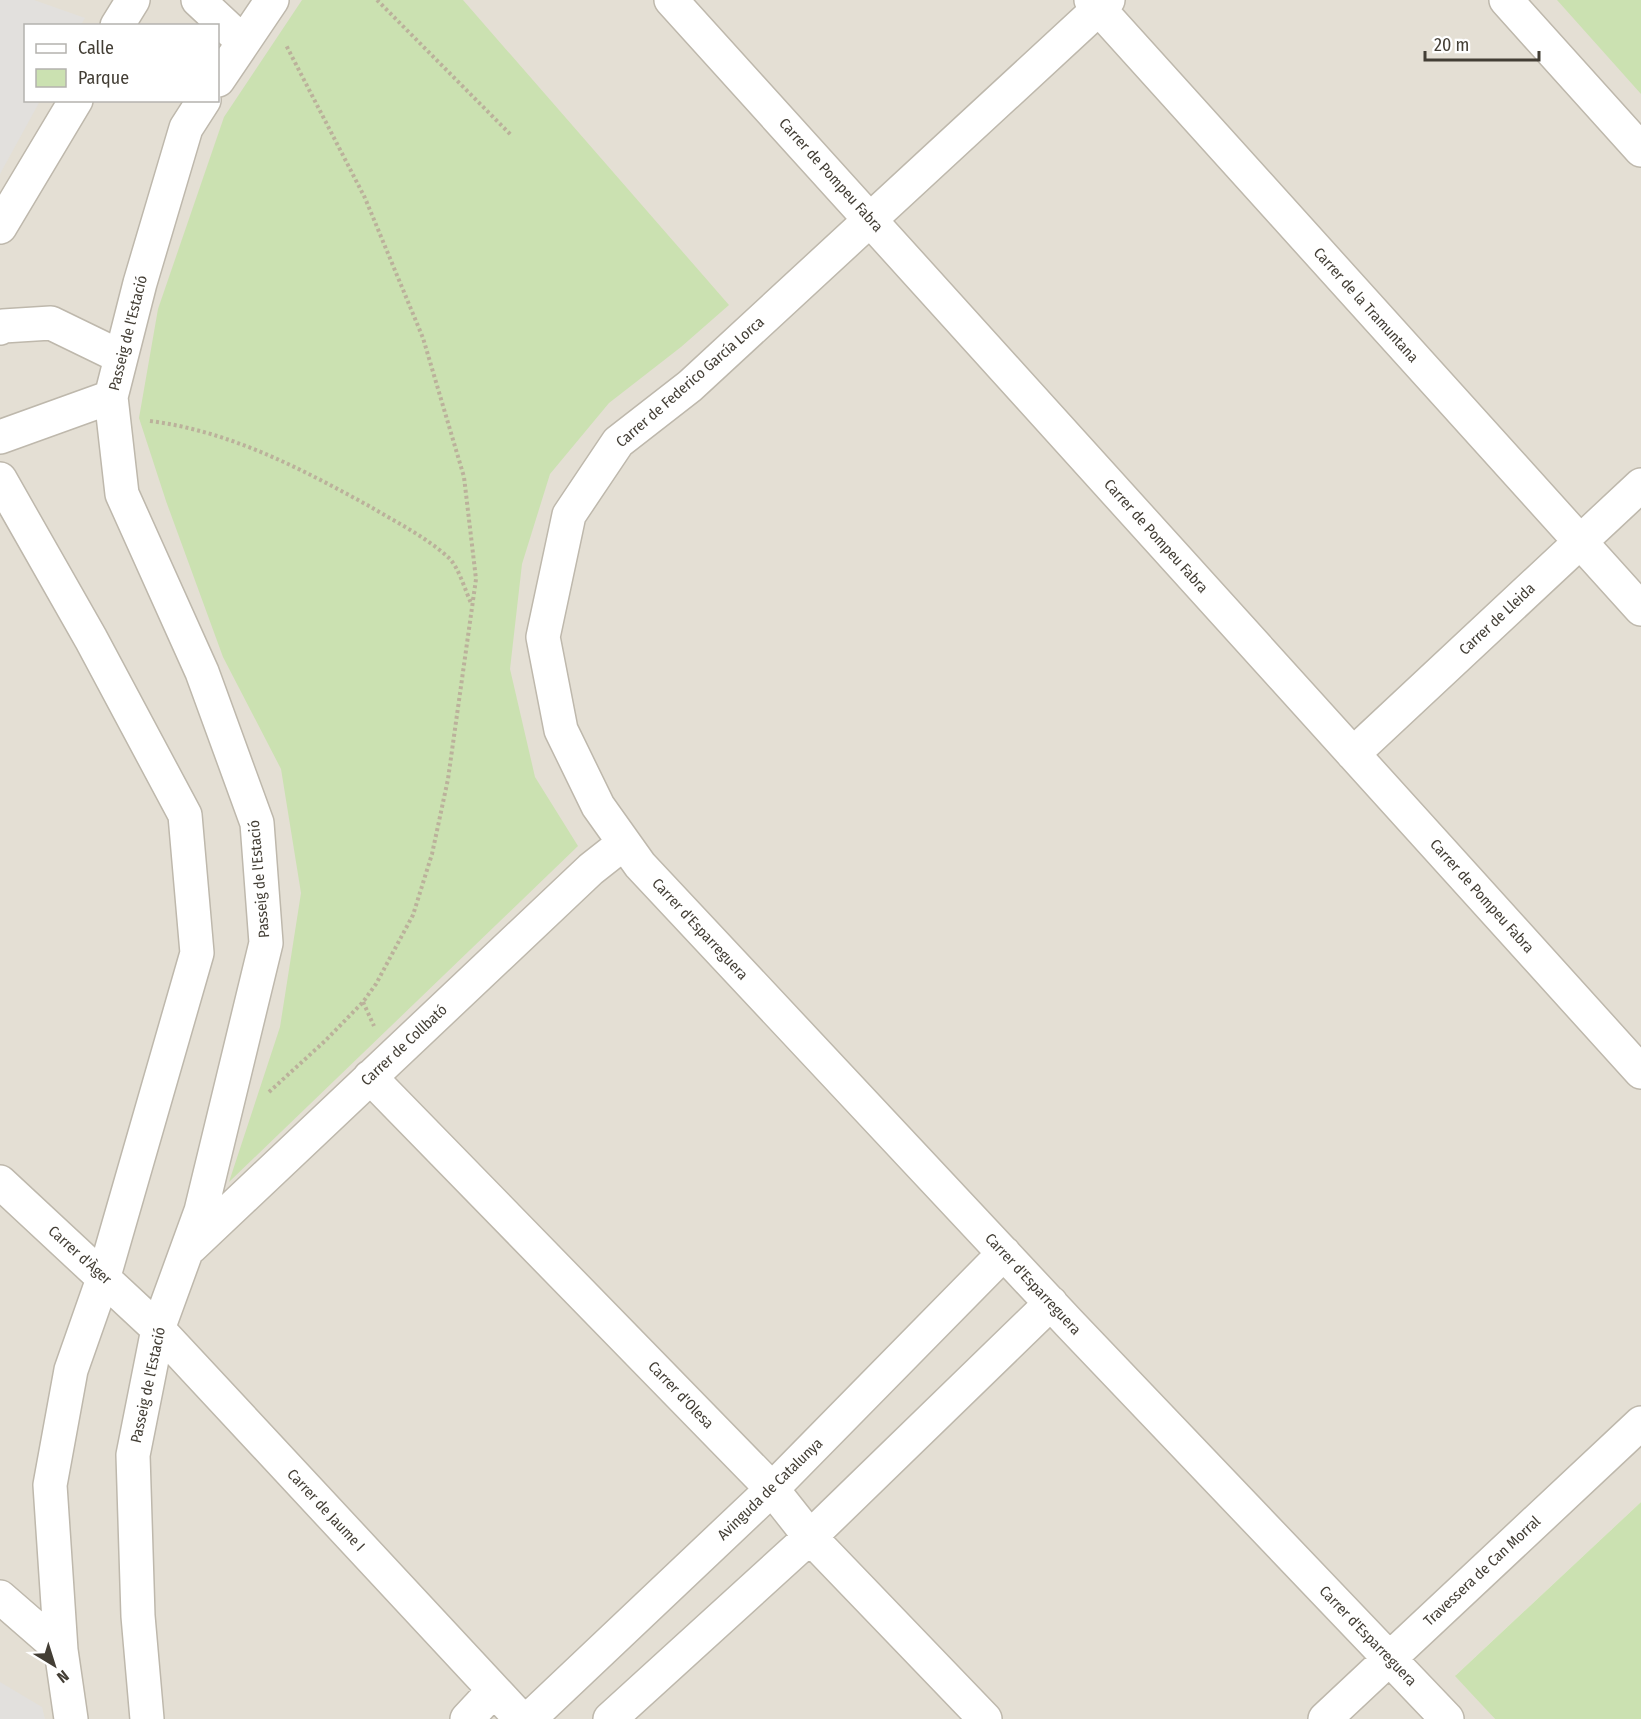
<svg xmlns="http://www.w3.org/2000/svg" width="1641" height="1719" font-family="'Fira Sans Condensed',sans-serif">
  <rect width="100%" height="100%" fill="#f1ede5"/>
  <path fill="#e4dfd4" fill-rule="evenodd" d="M 0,0 L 1641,0 L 1641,1502 L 1456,1675 L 1495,1719 L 0,1719 ZM 26,26 L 218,26 L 218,100 L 26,100 Z"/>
  <path fill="#cbe1b1" d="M 302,0 L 463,0 L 729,305 L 681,347 L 609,403 L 550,474 L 522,564 L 510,669 L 535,777 L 578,846 L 229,1182 L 280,1027 L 301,893 L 281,769 L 223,657 L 166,501 L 139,418 L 158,309 L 224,117 Z
    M 1557,0 L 1641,0 L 1641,94 Z
    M 1641,1502 L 1641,1719 L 1495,1719 L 1455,1676 Z"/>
  <path fill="#e2e0dd" d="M 0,0 L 34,0 L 85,18 L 81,25 L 26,26 L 26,100 L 40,101 L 0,174 Z
    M 0,1682 L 42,1707 L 45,1719 L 0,1719 Z"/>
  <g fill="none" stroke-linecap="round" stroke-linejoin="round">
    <defs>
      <path id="minor" d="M 198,0 L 243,42
        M 671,0 L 1641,1072
        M 1091,0 L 1641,609
        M 1108,0 L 690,386 L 618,442 L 569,515 L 543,637 L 561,730 L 598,806 L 640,865 L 1069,1323 L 1447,1719
        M 1506,0 L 1641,150
        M 117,26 L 133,0
        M 218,80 L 272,0
        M 0,227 L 76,100
        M 0,328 L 3,326 L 51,323 L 121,357
        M 0,437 L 111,397
        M 0,479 L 91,639 L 185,815 L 197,953 L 104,1276 L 71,1370 L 50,1485 L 61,1650 L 71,1719
        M 1353,754 L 1641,485
        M 370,1077 L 772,1489 L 810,1537 L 985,1719
        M 0,1182 L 158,1329 L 521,1719
        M 191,1247 L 591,869 L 624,843
        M 0,1597 L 61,1650
        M 147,1719 L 138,1616 L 133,1455 L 158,1329 L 201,1211 L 266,943 L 257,823 L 202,672 L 122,494 L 111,397 L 140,283 L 186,128 L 204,100
        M 467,1719 L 494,1690
        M 529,1719 L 772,1489 L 1004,1253
        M 610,1719 L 810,1537 L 1051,1303
        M 1325,1719 L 1641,1423"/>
    </defs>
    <use href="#minor" stroke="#beb8ac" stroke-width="36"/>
    <path stroke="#bbb19b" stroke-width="4" stroke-dasharray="3 3" stroke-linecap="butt" d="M 377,0 L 512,136
      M 150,421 C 229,431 300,468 369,506 C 396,522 426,537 449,558 C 459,568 465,590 471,603
      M 363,1002 L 374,1026
      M 269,1092 L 325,1041 L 363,1002 L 376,984 L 413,915 L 432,854 L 448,779 L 476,579 L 464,477 L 423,338 L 365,198 L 286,45"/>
    <use href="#minor" stroke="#fff" stroke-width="33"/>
  </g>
  <g text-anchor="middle" stroke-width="4.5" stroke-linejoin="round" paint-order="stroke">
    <g font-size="15" fill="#433e35" stroke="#fff">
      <text transform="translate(831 175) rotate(48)" y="5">Carrer de Pompeu Fabra</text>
      <text transform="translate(1366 305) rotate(48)" y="5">Carrer de la Tramuntana</text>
      <text transform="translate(128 333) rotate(-76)" y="5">Passeig de l'Estació</text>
      <text transform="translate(690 382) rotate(-41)" y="5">Carrer de Federico García Lorca</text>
      <text transform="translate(1156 536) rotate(48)" y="5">Carrer de Pompeu Fabra</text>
      <text transform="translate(1497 619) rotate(-43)" y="5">Carrer de Lleida</text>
      <text transform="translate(259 879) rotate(-95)" y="5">Passeig de l'Estació</text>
      <text transform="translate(1482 896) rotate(48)" y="5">Carrer de Pompeu Fabra</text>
      <text transform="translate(700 929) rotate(47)" y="5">Carrer d'Esparreguera</text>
      <text transform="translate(404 1045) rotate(-43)" y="5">Carrer de Collbató</text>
      <text transform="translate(80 1255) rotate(42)" y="5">Carrer d'Àger</text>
      <text transform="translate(1033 1284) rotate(47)" y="5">Carrer d'Esparreguera</text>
      <text transform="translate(148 1385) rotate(-78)" y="5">Passeig de l'Estació</text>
      <text transform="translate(681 1395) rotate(46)" y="5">Carrer d'Olesa</text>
      <text transform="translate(770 1489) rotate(-44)" y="5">Avinguda de Catalunya</text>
      <text transform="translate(326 1510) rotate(47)" y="5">Carrer de Jaume I</text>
      <text transform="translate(1482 1571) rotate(-43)" y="5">Travessera de Can Morral</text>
      <text transform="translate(1368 1636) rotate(46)" y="5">Carrer d'Esparreguera</text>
    </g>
  </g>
  <rect x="24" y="24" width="195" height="78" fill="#ffffff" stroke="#b4b2ae" stroke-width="1.5"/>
  <rect x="36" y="44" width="30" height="9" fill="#ffffff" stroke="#b4b2ae" stroke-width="1.5"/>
  <text x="78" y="54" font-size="18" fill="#433e35">Calle</text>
  <rect x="36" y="69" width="30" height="18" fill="#cbe1b1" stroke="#b4b2ae" stroke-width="1.5"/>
  <text x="78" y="84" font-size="18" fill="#433e35">Parque</text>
  <g transform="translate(54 1665) rotate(142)" stroke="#ffffff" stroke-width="4.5" paint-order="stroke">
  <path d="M0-4.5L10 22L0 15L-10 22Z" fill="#433e35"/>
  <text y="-9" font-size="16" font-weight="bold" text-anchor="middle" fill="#433e35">N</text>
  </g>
  <path d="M1425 51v9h114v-9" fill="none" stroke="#433e35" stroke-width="3"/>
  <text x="1434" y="51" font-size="18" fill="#433e35" stroke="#ffffff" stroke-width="4.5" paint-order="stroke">20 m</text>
</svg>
